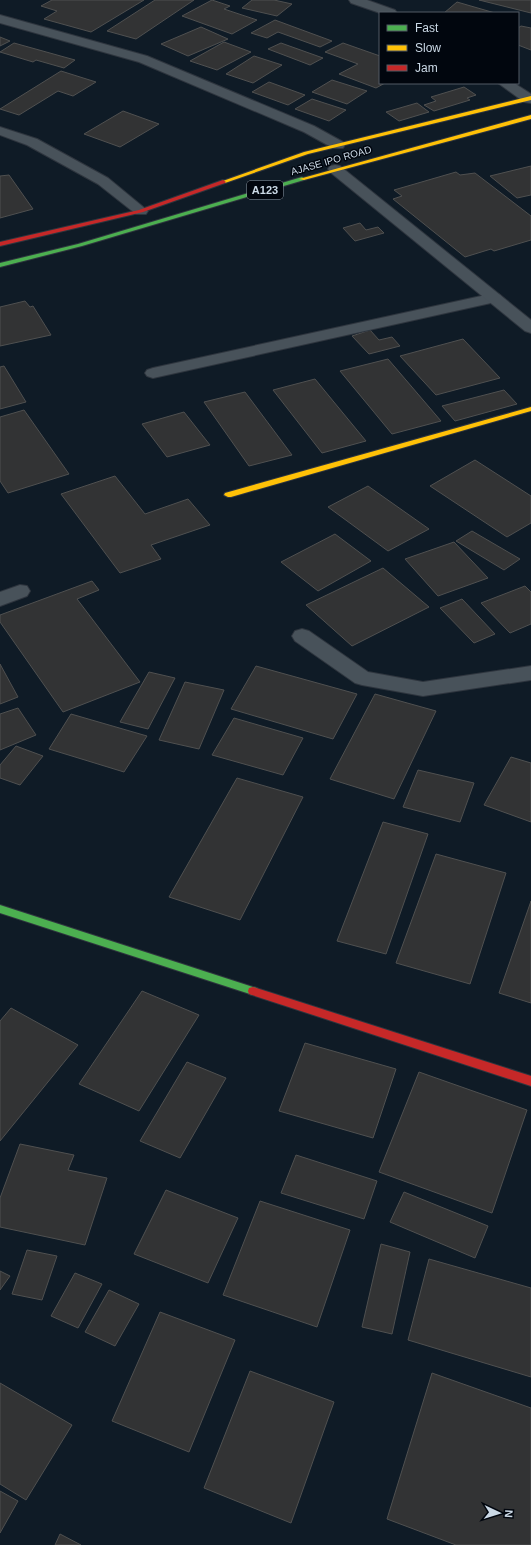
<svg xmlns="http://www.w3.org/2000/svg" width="531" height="1545" font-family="Arial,sans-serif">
  <rect width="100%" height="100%" fill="#0f1b26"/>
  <path fill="#323334" stroke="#4f5050" d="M 52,0 L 144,0 L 91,32 L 44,19 L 57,11 L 41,6 Z
    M 155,0 L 194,0 L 136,39 L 107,31 Z
    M 212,0 L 230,6 L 224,9 L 257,20 L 232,34 L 182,16 Z
    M 252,0 L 274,0 L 292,4 L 277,16 L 242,8 Z
    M 479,0 L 531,0 L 531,13 Z
    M 457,2 L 495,13 L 444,13 Z
    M 275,20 L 332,41 L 320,47 L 278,32 L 267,38 L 251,33 Z
    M 521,26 L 531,28 L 531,50 L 518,45 L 518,28 Z
    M 201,27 L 228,39 L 188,56 L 161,44 Z
    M 0,37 L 10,41 L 0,46 Z
    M 224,42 L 251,52 L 217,70 L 190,61 Z
    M 14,43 L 75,60 L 64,68 L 36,60 L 33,62 L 0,52 Z
    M 281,43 L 323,58 L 310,65 L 268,49 Z
    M 343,43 L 380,56 L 380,83 L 385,83 L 376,88 L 339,74 L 358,64 L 325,52 Z
    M 254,56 L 282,65 L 253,83 L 226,74 Z
    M 61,71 L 96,82 L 73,96 L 58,91 L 19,115 L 0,109 Z
    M 332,80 L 367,91 L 347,104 L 312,92 Z
    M 269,82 L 305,95 L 288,105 L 252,92 Z
    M 464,87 L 476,95 L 467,98 L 470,100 L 434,111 L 424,105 L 436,101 L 431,97 Z
    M 312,99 L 346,110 L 329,121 L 295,109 Z
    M 417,103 L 429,112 L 399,121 L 386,112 Z
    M 123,111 L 159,124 L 120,147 L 84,134 Z
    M 531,166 L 531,195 L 517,198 L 490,176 Z
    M 456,172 L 460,175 L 475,173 L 531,216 L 531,240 L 494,251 L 491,249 L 465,257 L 393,199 L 402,196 L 394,190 Z
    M 9,175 L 33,209 L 0,218 L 0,176 Z
    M 360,223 L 366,230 L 378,227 L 384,233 L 355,241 L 343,228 Z
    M 25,301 L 30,307 L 33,306 L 51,335 L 0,346 L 0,307 Z
    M 370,330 L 379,340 L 392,337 L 400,346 L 369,354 L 352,336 Z
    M 463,339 L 500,378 L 436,395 L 400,356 Z
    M 388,359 L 441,421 L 392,434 L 340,371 Z
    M 4,366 L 26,402 L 0,409 L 0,367 Z
    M 315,379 L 366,441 L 322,453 L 273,390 Z
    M 504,390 L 517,404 L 455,421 L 442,406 Z
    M 245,392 L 292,455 L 249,466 L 204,402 Z
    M 24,410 L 69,474 L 8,493 L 0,481 L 0,417 Z
    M 184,412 L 210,445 L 167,457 L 142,424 Z
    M 475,460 L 531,496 L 531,523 L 507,537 L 430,486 Z
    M 115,476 L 145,514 L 188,499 L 210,525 L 151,545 L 161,559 L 120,573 L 61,494 Z
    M 368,486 L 429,529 L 388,551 L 328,507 Z
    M 472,531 L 520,559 L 504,570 L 456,541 Z
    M 335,534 L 371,561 L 318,591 L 281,562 Z
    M 454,542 L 488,578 L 438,596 L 405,559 Z
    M 383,568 L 429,607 L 352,646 L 306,605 Z
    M 92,581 L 99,590 L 77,599 L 140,682 L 63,712 L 0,622 L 0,615 Z
    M 525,586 L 531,592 L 531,624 L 510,633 L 481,603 Z
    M 462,599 L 495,634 L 474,643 L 440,608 Z
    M 0,664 L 18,697 L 0,704 Z
    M 256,666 L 357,694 L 333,739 L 231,709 Z
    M 149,672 L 175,678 L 148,729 L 120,722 Z
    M 185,682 L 224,690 L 199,749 L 159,740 Z
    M 375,694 L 436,711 L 394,799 L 330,779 Z
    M 18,708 L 36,735 L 0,750 L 0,714 Z
    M 71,714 L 147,736 L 124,772 L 49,749 Z
    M 234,718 L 303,738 L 283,775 L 212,755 Z
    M 16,746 L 43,756 L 20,785 L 0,778 L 0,765 Z
    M 511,757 L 531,763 L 531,822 L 484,805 Z
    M 418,770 L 474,783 L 460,822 L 403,807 Z
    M 237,778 L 303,797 L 240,920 L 169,897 Z
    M 383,822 L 428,834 L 386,954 L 337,941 Z
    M 436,854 L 506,873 L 470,984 L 396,963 Z
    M 531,901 L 531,1003 L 499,993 Z
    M 142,991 L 199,1015 L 139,1111 L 79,1084 Z
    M 11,1008 L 78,1045 L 0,1141 L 0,1021 Z
    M 305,1043 L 396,1069 L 373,1138 L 279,1111 Z
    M 187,1062 L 226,1078 L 180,1158 L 140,1141 Z
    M 419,1072 L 527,1110 L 492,1213 L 379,1172 Z
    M 20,1144 L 74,1155 L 68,1170 L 107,1178 L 85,1245 L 0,1227 L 0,1198 Z
    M 296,1155 L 377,1181 L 364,1219 L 281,1193 Z
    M 166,1190 L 238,1218 L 208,1283 L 134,1254 Z
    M 404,1192 L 488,1226 L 475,1258 L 390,1222 Z
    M 260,1201 L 350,1230 L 317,1327 L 223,1295 Z
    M 381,1244 L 410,1252 L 392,1334 L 362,1327 Z
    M 27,1250 L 57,1256 L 42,1300 L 12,1294 Z
    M 429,1259 L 531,1288 L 531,1377 L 408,1340 Z
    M 0,1271 L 10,1276 L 0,1290 Z
    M 75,1273 L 102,1284 L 78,1328 L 51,1316 Z
    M 109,1290 L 139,1304 L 115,1346 L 85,1332 Z
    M 160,1312 L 235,1340 L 189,1452 L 112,1421 Z
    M 250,1371 L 334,1402 L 291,1523 L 204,1488 Z
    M 432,1373 L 531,1408 L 531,1545 L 456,1545 L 387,1519 Z
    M 0,1383 L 72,1425 L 26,1500 L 0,1484 Z
    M 0,1491 L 18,1501 L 0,1533 Z
    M 60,1534 L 81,1545 L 55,1545 Z"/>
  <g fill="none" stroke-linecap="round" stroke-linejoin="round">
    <defs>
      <path id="lane" d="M 0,15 L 147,56 L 314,126 L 343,142 L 345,145 L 343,148 L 333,148 L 304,132 L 139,62 L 0,23 Z
        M 0,127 L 37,139 L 108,178 L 148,211 L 146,214 L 136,214 L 98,184 L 27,145 L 0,135 Z
        M 495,293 L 500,295 L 503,298 L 500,301 L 153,378 L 147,376 L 145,373 L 147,370 L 153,368 Z"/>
      <path id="street" d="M 349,0 L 367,0 L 395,10 L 397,13 L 380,13 L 351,3 Z
        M 498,83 L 514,83 L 531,94 L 531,103 L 524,102 Z
        M 335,165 L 340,166 L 531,320 L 531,333 L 525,331 L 330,172 L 328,169 L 330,166 Z
        M 20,585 L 27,586 L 30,591 L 27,596 L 0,606 L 0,592 Z
        M 302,629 L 309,631 L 368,672 L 423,682 L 531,666 L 531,680 L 423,696 L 362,685 L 355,683 L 295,641 L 292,636 L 295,631 Z"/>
      <path id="fast" d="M 302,177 L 305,179 L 304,180 L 82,246 L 0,267 L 0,263 L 78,244 Z
        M 0,905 L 253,987 L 257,988 L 258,991 L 257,994 L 253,995 L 0,913 Z"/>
      <path id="slow" d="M 531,96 L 531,100 L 308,154 L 225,183 L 220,182 L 304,152 Z
        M 531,115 L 531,119 L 304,180 L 299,179 Z
        M 531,407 L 531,411 L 231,497 L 228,497 L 224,495 L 225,493 Z"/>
      <path id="jam" d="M 223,180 L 226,182 L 225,183 L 143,212 L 0,246 L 0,242 L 139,210 Z
        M 253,987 L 531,1076 L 531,1086 L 249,994 L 248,991 L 249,988 Z"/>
    </defs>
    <use href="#lane" stroke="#2e353e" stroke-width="2"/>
    <use href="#street" stroke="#2e353e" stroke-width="2"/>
    <use href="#fast" stroke="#2e353e" stroke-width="2"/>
    <use href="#slow" stroke="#2e353e" stroke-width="2"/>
    <use href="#jam" stroke="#2e353e" stroke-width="2"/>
    <use href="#lane" fill="#48525a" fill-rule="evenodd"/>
    <use href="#street" fill="#48525a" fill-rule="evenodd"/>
    <use href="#fast" fill="#4caf50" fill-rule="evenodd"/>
    <use href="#slow" fill="#ffc107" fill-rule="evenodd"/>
    <use href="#jam" fill="#c62828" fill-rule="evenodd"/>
  </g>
  <g text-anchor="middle" stroke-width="3" stroke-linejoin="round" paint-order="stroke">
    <g font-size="10" fill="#cbd9e6" stroke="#01060e">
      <text transform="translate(331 160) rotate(-16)" y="4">AJASE IPO ROAD</text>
    </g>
    <rect fill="#01060e" stroke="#8e9aa5" stroke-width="1" x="247" y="181" width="36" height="18" rx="3"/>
    <g font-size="11" font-weight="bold" fill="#cbd9e6">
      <text x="265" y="194">A123</text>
    </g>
  </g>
  <rect x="379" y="12" width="140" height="72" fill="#01060e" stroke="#525a64"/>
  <rect x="387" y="25" width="20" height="6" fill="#4caf50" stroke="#525a64"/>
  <text x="415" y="32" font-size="12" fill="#cbd9e6">Fast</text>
  <rect x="387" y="45" width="20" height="6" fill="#ffc107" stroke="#525a64"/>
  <text x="415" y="52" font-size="12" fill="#cbd9e6">Slow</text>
  <rect x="387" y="65" width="20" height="6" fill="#c62828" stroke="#525a64"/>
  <text x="415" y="72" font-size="12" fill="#cbd9e6">Jam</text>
  <g transform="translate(499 1513) rotate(94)" stroke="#01060e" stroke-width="3" paint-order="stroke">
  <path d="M0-3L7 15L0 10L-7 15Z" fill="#cbd9e6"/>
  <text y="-6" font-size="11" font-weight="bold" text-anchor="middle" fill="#cbd9e6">N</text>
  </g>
</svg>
